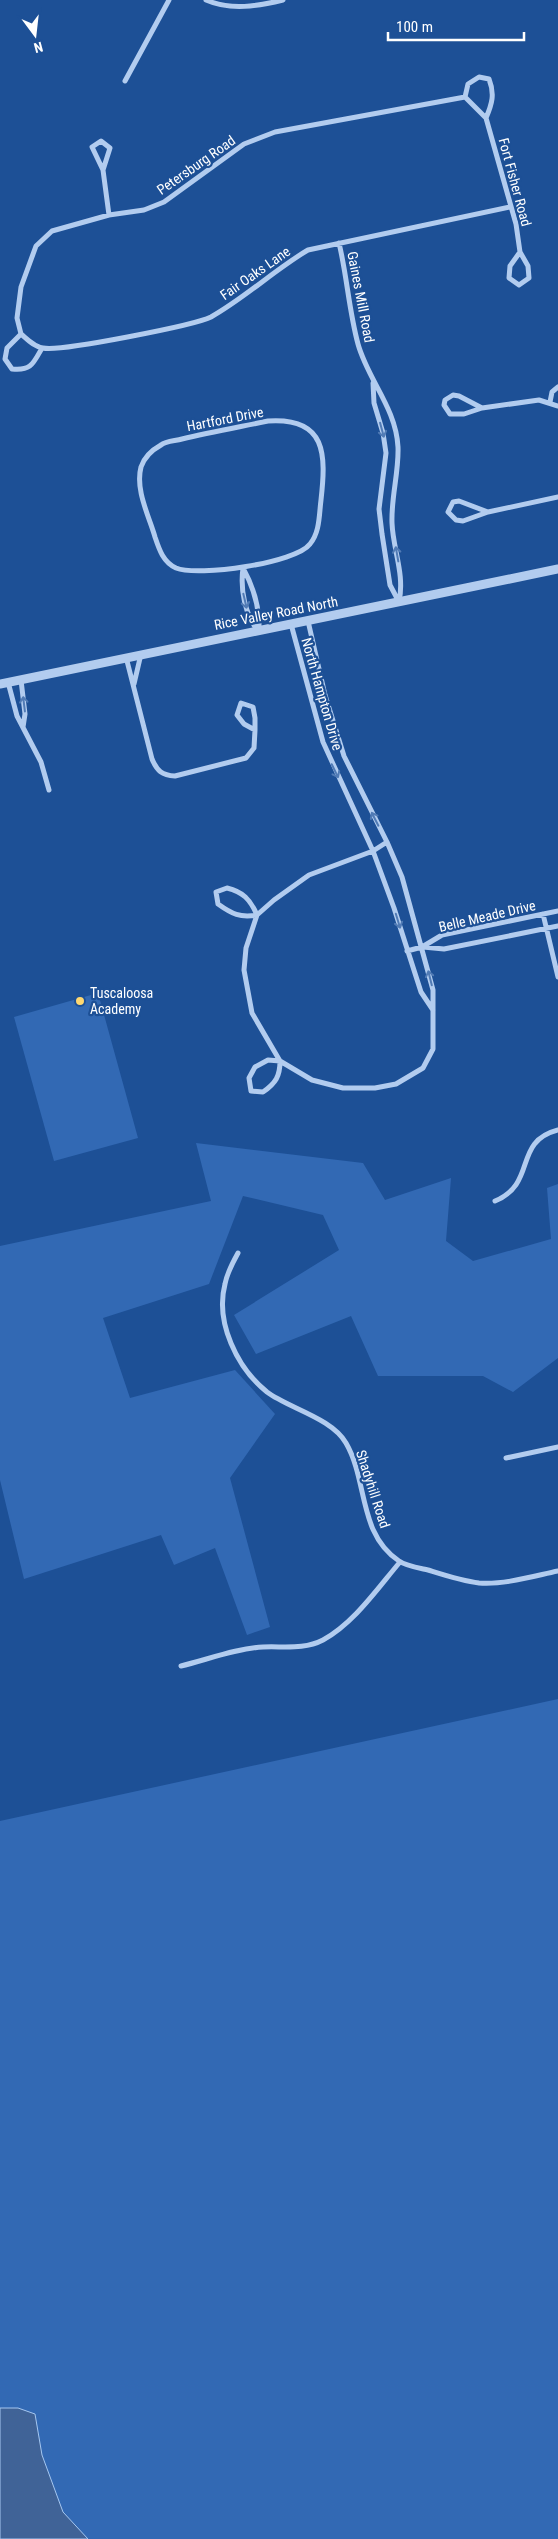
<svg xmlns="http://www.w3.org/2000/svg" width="558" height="2539" font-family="'Roboto Condensed',sans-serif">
  <rect width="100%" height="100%" fill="#1d5096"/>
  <path fill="#3269b4" d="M 98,993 L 138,1138 L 54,1161 L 14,1017 Z
    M 196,1143 L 363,1163 L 385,1200 L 451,1178 L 446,1241 L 473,1261 L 551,1239 L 547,1188 L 558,1184 L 558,1358 L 513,1392 L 483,1376 L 378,1376 L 351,1316 L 256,1354 L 234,1315 L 339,1250 L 323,1215 L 243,1196 L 209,1284 L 103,1318 L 130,1398 L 235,1370 L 275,1414 L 230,1478 L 270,1627 L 247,1635 L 215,1548 L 174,1565 L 161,1535 L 24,1579 L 0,1480 L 0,1246 L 211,1201 Z
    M 558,1699 L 558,2539 L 0,2539 L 0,1821 Z"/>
  <path fill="#406397" stroke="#a5c7f1" d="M 0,2408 L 18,2408 L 35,2414 L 42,2455 L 63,2512 L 88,2539 L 0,2539 Z"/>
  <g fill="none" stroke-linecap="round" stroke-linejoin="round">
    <path stroke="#b2ccef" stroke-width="5" d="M 206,0 C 231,11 258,6 283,0
      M 125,81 L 169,0
      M 465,97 L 275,132 L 244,144 L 164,202 L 144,210 L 109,215 L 52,231 L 36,246 L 21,287 L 17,318 L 21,334 C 27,339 34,347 43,348 C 60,352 195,325 211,317 C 245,298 274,270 308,250 L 510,207
      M 465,97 L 468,84 L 479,77 L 489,79 C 495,94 492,104 486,118 L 516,224 L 520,252
      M 465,97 L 486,118
      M 101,141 L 110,148 L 103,170 L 92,147 Z
      M 103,170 L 109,215
      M 339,243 C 347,276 349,311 358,344 C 368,380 396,408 398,447 C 399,472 391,497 392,523 C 393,550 405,574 399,602
      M 520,252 L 528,266 L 529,278 L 519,285 L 509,278 L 510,266 Z
      M 21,334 L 7,348 L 5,359 L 12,369 C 31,371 33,364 42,348
      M 373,383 L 374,403 L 383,433 L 386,453 L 379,509 L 382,534 L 390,585 L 399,602
      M 453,395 L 459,396 L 482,408 L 464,414 L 450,414 L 444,405 L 445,400 Z
      M 550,402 L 552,392 L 558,387
      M 482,408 L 539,400 L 558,406
      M 268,421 C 327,417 326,455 321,500 C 319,515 320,532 310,544 C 296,563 198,577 176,568 C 163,562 159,549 155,537 C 149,516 135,490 141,467 C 144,458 152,450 161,445 C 166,441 175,441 182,439 C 210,432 239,427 268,421 Z
      M 459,501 L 488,512 L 463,521 L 456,520 L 448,512 L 453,502 Z
      M 488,512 L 558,497
      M 243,568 C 240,590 245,614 258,631
      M 243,568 C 254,588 260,608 259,631
      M 308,621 L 325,695 L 344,756 L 387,842 L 402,877 L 433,990 L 433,1049 L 423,1068 L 396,1084 L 375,1088 L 343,1088 L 312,1080 L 280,1061 L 252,1013 L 244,970 L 246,948 L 257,915 L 274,900 L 309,875 L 373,851 L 387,842
      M 291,624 L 323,742 L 373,851 L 394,908 L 421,992 L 433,1010
      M 126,657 L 152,759 C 157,771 162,775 175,776 L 246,758 L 254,748 L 255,730
      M 21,680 L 25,714 L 23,727
      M 8,682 L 17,716 L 41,762 L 49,790
      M 134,684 L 141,654
      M 241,703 L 253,707 L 255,718 L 255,730 L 244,724 L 237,715 Z
      M 227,888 C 243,892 250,899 257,915 C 240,918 232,914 218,904 L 216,892 Z
      M 543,914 L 558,977
      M 423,947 L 444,949 L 558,926
      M 407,951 L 422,947 L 442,935 L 558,911
      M 268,1060 L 280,1061 C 280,1076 276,1083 263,1092 L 251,1091 L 249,1078 L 255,1067 Z
      M 495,1201 C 538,1183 512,1142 558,1130
      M 238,1253 C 233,1262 227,1273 225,1284 C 215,1322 237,1368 267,1392 C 288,1408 332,1418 346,1443 C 368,1481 358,1534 399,1561 C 406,1566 419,1568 428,1570 C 444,1575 462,1581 479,1583 C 504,1585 534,1576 558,1571
      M 506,1458 L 558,1447
      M 181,1666 C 206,1660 238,1648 263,1647 C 283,1646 304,1650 323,1640 C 354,1623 377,1589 400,1562"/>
    <path stroke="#b2ccef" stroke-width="9" d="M 0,684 L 558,569"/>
  </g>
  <defs><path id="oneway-shaft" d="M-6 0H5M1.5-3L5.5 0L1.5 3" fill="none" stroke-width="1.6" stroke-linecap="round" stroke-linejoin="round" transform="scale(1.25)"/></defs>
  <g stroke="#517bb5">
    <use href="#oneway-shaft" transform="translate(382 430) rotate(75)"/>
    <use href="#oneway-shaft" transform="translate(397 554) rotate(-100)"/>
    <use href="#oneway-shaft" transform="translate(245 601) rotate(77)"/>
    <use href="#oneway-shaft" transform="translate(24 704) rotate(-97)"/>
    <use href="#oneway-shaft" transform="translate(335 771) rotate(64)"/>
    <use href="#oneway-shaft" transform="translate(375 819) rotate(-117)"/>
    <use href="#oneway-shaft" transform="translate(398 921) rotate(73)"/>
    <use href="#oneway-shaft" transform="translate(430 978) rotate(-104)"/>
  </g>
  <circle fill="#fed871" stroke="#1d5096" stroke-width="2" cx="80" cy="1001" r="5"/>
  <g text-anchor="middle" stroke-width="4.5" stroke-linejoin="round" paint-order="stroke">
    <g font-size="14" fill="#fff" stroke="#1d5096">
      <text transform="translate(196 165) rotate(-35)" y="5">Petersburg Road</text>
      <text transform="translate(515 182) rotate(75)" y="5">Fort Fisher Road</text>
      <text transform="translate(255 273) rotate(-35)" y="5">Fair Oaks Lane</text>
      <text transform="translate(361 297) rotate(79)" y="5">Gaines Mill Road</text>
      <text transform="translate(225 419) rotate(-11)" y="5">Hartford Drive</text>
      <text transform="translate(276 613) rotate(-11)" y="5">Rice Valley Road North</text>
      <text transform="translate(322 694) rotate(74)" y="5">North Hampton Drive</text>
      <text transform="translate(487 916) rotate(-13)" y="5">Belle Meade Drive</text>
      <text transform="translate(373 1489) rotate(72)" y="5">Shadyhill Road</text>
    </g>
    <g font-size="14" fill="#fff" stroke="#1d5096" text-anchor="start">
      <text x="90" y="998">Tuscaloosa<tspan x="90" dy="16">Academy</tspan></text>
    </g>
  </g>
  <g transform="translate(35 35) rotate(165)" stroke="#1d5096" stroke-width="4" paint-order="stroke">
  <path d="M0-4L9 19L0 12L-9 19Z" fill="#ffffff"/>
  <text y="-8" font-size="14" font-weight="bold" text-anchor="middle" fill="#ffffff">N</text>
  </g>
  <path d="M388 32v8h136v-8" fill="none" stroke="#ffffff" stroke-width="2.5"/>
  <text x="396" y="32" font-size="15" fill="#ffffff" stroke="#1d5096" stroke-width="4" paint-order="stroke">100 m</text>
</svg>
